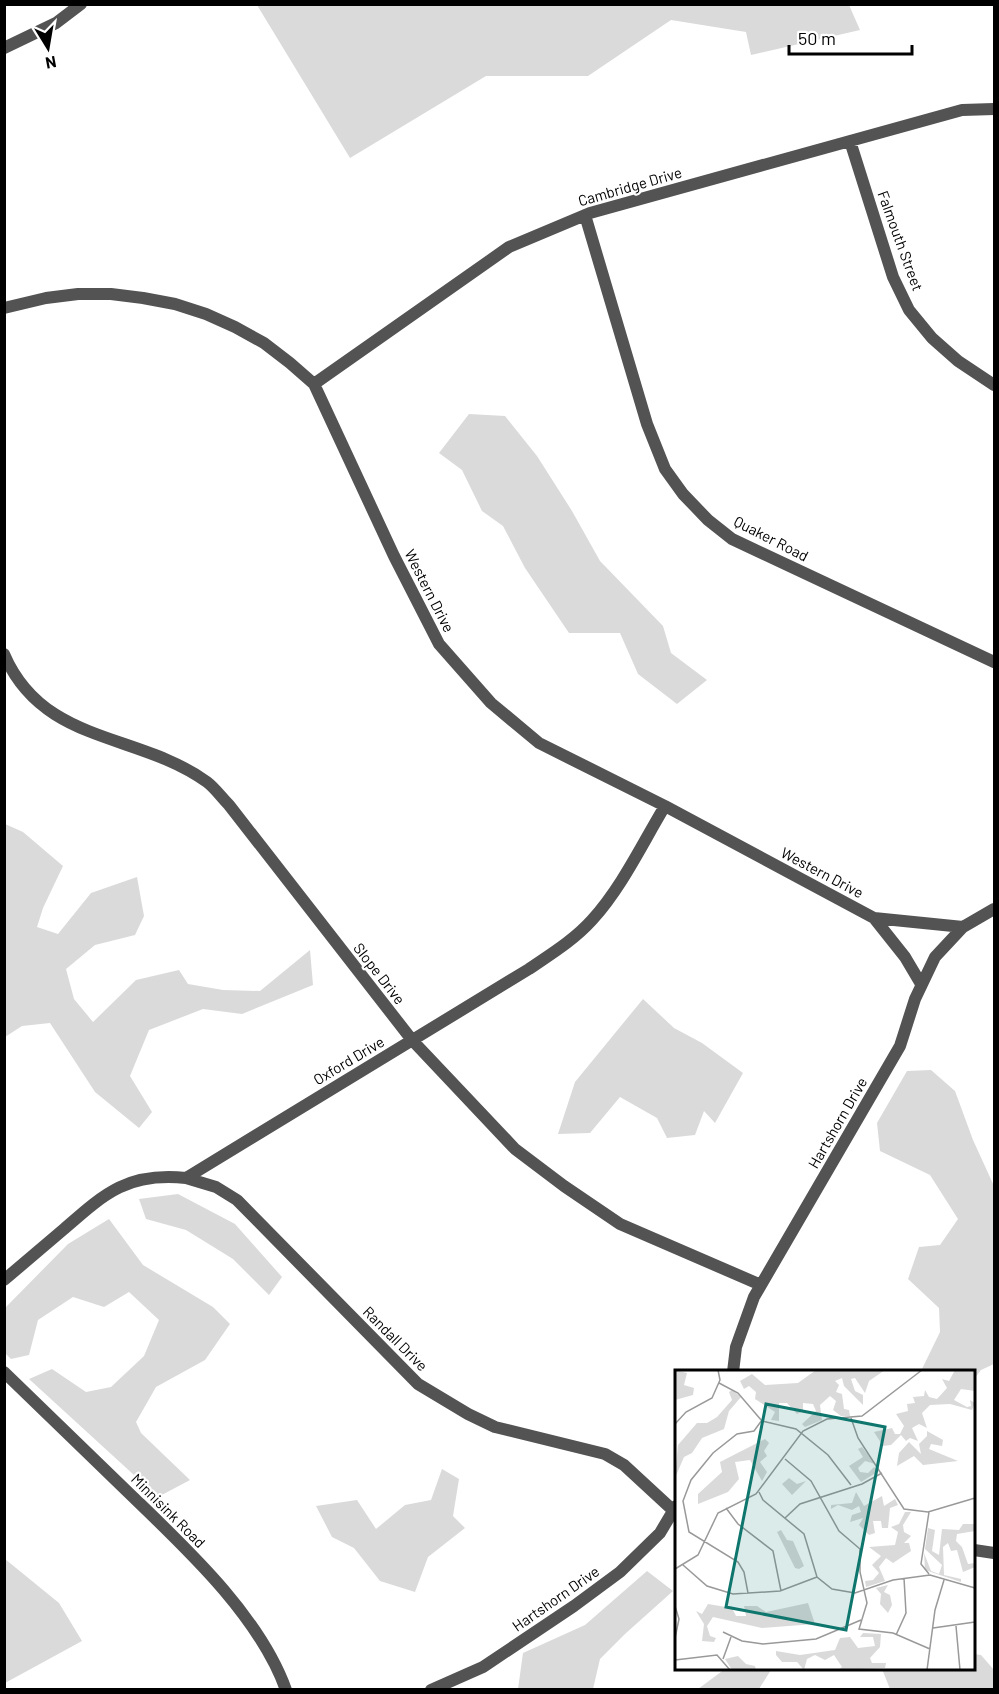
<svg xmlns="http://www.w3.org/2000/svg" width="999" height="1694" font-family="Barlow,sans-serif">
  <rect width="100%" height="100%" fill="#fff"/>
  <path fill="#dadada" d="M 849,5 L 860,30 L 751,55 L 746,32 L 671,20 L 588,76 L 486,76 L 350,158 L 257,5 Z
    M 469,414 L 505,416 L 537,456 L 572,511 L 600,561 L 663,626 L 671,653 L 707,680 L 677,704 L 638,674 L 620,633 L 569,633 L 525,568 L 503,526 L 482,511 L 462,470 L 439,453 Z
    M 5,824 L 23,832 L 63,866 L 43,908 L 37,927 L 58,934 L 91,893 L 137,877 L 144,916 L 135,935 L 95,945 L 66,969 L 74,999 L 93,1022 L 136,980 L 179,970 L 188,984 L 223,990 L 260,991 L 310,950 L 313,985 L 242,1014 L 203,1009 L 149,1030 L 130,1076 L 152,1112 L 139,1128 L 95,1092 L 50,1023 L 22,1026 L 5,1037 Z
    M 643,999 L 674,1028 L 702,1043 L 743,1073 L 715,1123 L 704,1111 L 695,1135 L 667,1138 L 657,1118 L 620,1097 L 590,1133 L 558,1134 L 575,1082 Z
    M 931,1070 L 955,1091 L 973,1140 L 994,1186 L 994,1364 L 981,1370 L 974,1379 L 974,1372 L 921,1371 L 940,1332 L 939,1308 L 908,1279 L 919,1247 L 940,1245 L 958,1219 L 930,1175 L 880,1151 L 877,1123 L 907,1071 Z
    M 178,1194 L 235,1224 L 282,1277 L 269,1295 L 233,1259 L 186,1230 L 146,1219 L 139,1199 Z
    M 109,1219 L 143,1265 L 213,1307 L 230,1324 L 205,1360 L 156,1387 L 136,1422 L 141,1433 L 190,1480 L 158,1497 L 29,1379 L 52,1369 L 86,1392 L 111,1387 L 144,1356 L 159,1320 L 129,1292 L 104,1307 L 73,1297 L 38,1320 L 29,1355 L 11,1359 L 5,1353 L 5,1308 L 68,1244 Z
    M 442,1469 L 459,1479 L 453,1516 L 465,1528 L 428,1557 L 415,1592 L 380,1581 L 354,1548 L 332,1537 L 316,1506 L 357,1500 L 376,1529 L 405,1505 L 431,1500 Z
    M 5,1559 L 59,1603 L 82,1641 L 5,1683 Z
    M 647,1571 L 673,1591 L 625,1634 L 600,1659 L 593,1689 L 518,1689 L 523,1653 L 585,1625 Z
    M 974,1654 L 981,1655 L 994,1670 L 994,1689 L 890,1689 L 882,1669 L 974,1668 Z
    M 756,1669 L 771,1670 L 759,1689 L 698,1689 L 725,1669 Z"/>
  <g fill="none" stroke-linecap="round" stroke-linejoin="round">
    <path stroke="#535353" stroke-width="12" d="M 4,48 L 56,23 L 81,4
      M 850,141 L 893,277 L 909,310 L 932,338 L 958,361 L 994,385
      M 585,215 L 647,424 L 665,469 L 683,494 L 708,520 L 732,539 L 994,662
      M 4,308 L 46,298 L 78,294 L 111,294 L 143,298 L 175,304 L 206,314 L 235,327 L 264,343 L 290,363 L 314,384 L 394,556 L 439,644 L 491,703 L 539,743 L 665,806 L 874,918 L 905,957 L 921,984
      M 314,384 L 509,247 L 590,213 L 962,110 L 994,109
      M 4,654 C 43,745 138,732 207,782 C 215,788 222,798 229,805 L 412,1040 L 515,1149 L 564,1186 L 620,1224 L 761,1285
      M 874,918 L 963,927
      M 186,1178 L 216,1187 L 237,1200 L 418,1384 L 468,1414 L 495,1427 L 605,1454 L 624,1465 L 676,1513
      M 4,1280 C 24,1263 44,1246 64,1229 C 105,1193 128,1172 186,1178 L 529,969 C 551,954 574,940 592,920 C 622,887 642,844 665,806
      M 4,1372 C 47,1414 90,1455 133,1497 C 188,1550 260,1617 286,1690
      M 733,1372 L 736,1347 L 754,1297 L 900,1046 L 915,999 L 935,957 L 963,927 L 994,909
      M 974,1550 L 994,1553
      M 431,1690 L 483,1667 L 574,1606 L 620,1572 L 660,1533 L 676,1506"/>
  </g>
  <g text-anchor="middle" stroke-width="4.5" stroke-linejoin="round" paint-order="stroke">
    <g font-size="15" fill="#000" stroke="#fff">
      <text transform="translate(630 187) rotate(-16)" y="5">Cambridge Drive</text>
      <text transform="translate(900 241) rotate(70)" y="5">Falmouth Street</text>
      <text transform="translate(771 539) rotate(27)" y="5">Quaker Road</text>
      <text transform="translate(429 591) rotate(63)" y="5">Western Drive</text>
      <text transform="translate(822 873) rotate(28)" y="5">Western Drive</text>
      <text transform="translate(379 974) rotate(52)" y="5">Slope Drive</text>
      <text transform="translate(349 1061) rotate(-31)" y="5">Oxford Drive</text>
      <text transform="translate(838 1123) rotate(-60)" y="5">Hartshorn Drive</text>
      <text transform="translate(395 1339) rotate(45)" y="5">Randall Drive</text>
      <text transform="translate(168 1511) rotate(45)" y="5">Minnisink Road</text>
      <text transform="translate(556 1599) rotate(-35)" y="5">Hartshorn Drive</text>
    </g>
  </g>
  <g transform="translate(675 1370)">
    <rect width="300" height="300" fill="#fff"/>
    <path d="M 0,0 L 12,3 L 9,15 L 19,18 L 18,25 L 0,30 ZM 141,0 L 210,0 L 194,11 L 190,23 L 180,8 L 176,9 L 180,21 L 188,25 L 188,35 L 169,16 L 167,8 L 160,11 L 164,15 L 161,22 L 167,24 L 169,39 L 174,40 L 175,46 L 166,46 L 158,40 L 161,31 L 155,26 L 145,35 L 147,50 L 130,57 L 127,54 L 141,41 L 138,34 L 128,33 L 128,41 L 122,44 L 112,33 L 104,33 L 104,51 L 96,50 L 100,42 L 80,29 L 81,22 L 74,16 L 69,19 L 65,11 L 77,4 L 90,15 L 123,13 ZM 280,0 L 300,0 L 300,21 L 286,19 L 279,30 L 292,37 L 296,36 L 295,30 L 300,33 L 297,40 L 275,34 L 255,35 L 247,43 L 252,58 L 244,54 L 237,58 L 243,71 L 235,68 L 231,71 L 226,65 L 216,75 L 208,76 L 199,62 L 217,58 L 220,64 L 225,64 L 229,56 L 221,44 L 233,41 L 232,34 L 240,33 L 238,27 L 249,26 L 250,20 L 254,27 L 262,29 L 272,18 L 267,9 L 274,11 ZM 57,20 L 66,27 L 54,41 L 49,59 L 27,68 L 17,83 L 9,87 L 0,108 L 3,75 L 22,53 L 32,53 L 42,47 L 57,30 L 54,22 ZM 252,61 L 268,70 L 267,76 L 256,74 L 254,79 L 283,91 L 248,95 L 239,86 L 222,96 L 224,83 L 234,72 L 246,84 L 244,74 L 252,66 ZM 90,69 L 94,73 L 89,81 L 92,86 L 85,92 L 92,102 L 87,111 L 75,90 L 60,92 L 64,109 L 53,122 L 23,134 L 23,124 L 47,102 L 45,92 ZM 187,77 L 200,94 L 190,91 L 183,98 L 185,102 L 193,103 L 199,97 L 204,101 L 186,112 L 174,96 L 188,87 L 183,79 ZM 114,108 L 122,114 L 131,111 L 117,125 L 107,114 ZM 181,122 L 189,136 L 207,126 L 209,136 L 220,129 L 223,135 L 215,138 L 213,158 L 207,158 L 206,151 L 198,151 L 200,163 L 194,165 L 184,155 L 188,148 L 175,152 L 177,145 L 186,142 L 184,136 L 177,140 L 163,135 L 156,139 L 156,135 L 177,133 ZM 230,142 L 236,142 L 228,155 L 229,162 L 236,166 L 229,173 L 234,173 L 236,181 L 218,193 L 211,188 L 204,197 L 210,211 L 191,217 L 190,211 L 198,210 L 204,203 L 197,195 L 206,186 L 194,177 L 220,175 L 223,162 L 216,157 L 224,154 ZM 288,154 L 300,154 L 300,161 L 282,164 L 281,171 L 287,177 L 293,194 L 300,193 L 300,197 L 288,202 L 282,180 L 276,181 L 273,173 L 268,177 L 269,205 L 286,209 L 286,212 L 250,200 L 249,183 L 256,201 L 264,204 L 267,195 L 250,179 L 253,158 L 260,160 L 257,181 L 264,185 L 267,159 L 284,160 ZM 106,160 L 112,170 L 118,171 L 129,196 L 124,199 L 120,198 L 102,162 ZM 213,215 L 209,222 L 215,225 L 217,235 L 213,243 L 205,234 L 206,224 L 201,218 ZM 133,233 L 140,254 L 87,258 L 38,247 L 32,256 L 35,266 L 41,268 L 39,272 L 27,271 L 29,254 L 21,241 L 27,244 L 33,234 L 57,238 L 61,246 L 71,246 L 69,236 L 82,236 L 91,242 ZM 188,263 L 206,264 L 205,277 L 195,288 L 197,293 L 211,293 L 210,298 L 163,300 L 167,297 L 159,285 L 150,290 L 140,285 L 132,289 L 129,300 L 122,292 L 107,292 L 101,285 L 101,281 L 125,285 L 160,280 L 165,268 L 175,267 L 183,278 L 200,276 L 198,267 L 185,267 ZM 63,286 L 71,294 L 80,296 L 81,300 L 57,300 L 50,289 Z" fill="#dadada"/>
    <path fill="none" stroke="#999" stroke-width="1.5" d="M 44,13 L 63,23 L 87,51 L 121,59 L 153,85 L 176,115M 300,37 L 300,90M 176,48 L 183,68 L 229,139 L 253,142 L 300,128M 0,54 L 11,42 L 37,28 L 45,10 L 43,0M 110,89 L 136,111 L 164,161 L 185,179 L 185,202 L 192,233 L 184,259 L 218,263 L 255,279M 84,122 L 88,130 L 129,164 L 142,207 L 157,219 L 180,223 L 218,210 L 255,205 L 300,218M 51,138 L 63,154 L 98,181 L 106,221M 254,142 L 246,194 L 254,204M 110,148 L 125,134 L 187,114 L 207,103M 8,195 L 32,216 L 58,224 L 105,221 L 142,207M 0,199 L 23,185 L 43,143 L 81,124 L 128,61 L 152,49 L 187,46 L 247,0M 73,223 L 69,202 L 63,192 L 14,162 L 8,131 L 16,110 L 38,83 L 62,64 L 79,61 L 87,50M 0,236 L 4,249 L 0,268M 281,256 L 285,300M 258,258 L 300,252M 48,262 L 67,271 L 88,274 L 141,269 L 186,250M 221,265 L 231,243 L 229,208M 48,289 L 56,267M 0,290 L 42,285 L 55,300M 252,300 L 260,240 L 269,210"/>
    <path fill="#0f766e" fill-opacity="0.15" stroke="#0f766e" stroke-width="3" d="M 91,34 L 210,57 L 171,260 L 51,237 Z"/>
    <rect width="300" height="300" fill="none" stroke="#000" stroke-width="3"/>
  </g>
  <rect width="999" height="1694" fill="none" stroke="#000000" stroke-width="12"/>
  <g transform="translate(48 48) rotate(169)" stroke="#ffffff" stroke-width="4.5" paint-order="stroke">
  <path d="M0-4.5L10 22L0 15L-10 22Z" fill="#000000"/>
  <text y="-9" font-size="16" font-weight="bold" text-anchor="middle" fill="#000000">N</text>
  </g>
  <path d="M789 45v9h123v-9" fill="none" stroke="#000000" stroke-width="3"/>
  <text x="798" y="45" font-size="18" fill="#000000" stroke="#ffffff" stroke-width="4.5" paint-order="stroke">50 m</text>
</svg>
